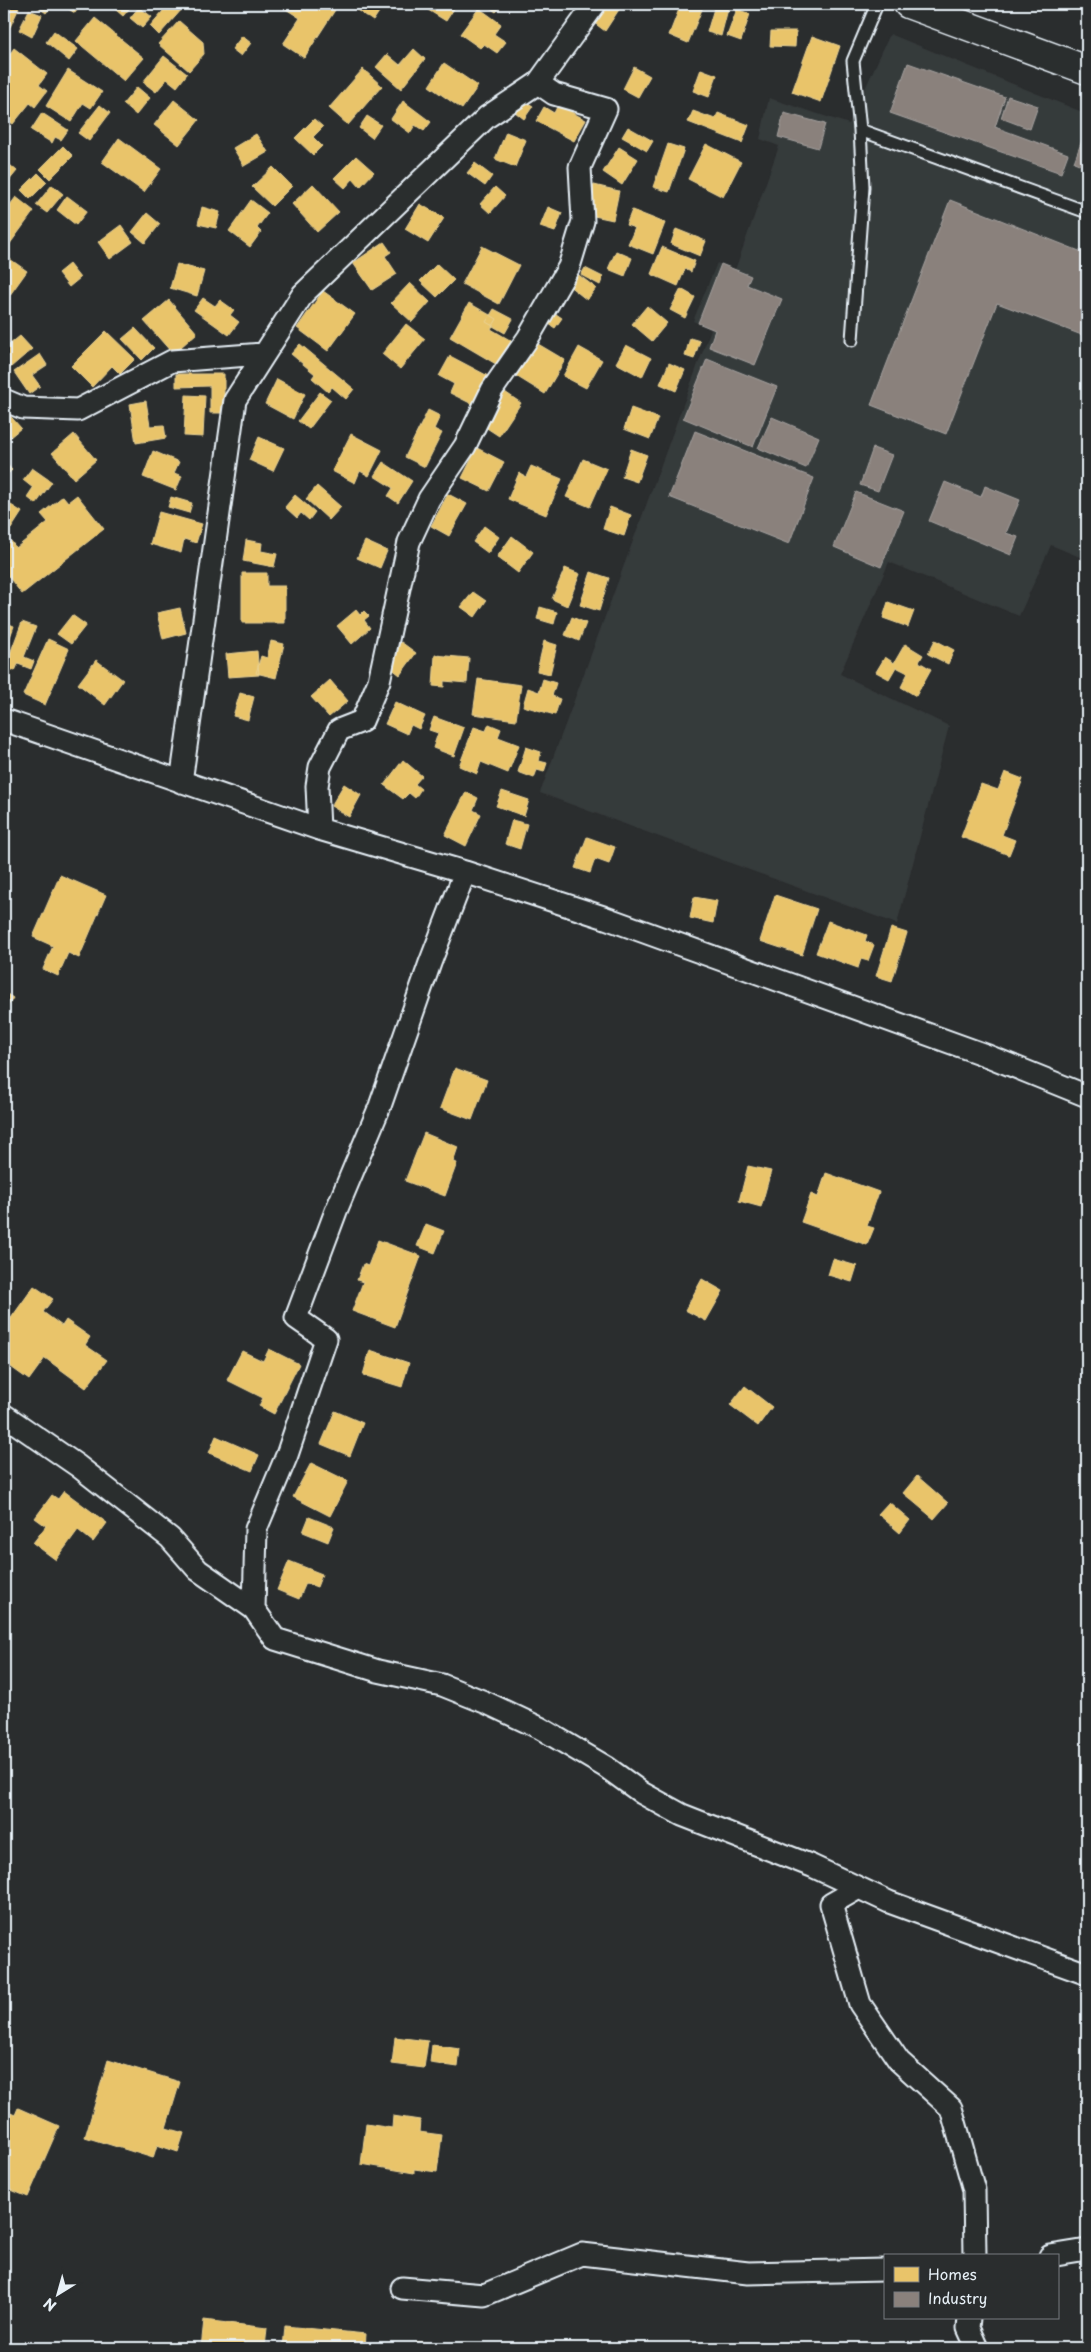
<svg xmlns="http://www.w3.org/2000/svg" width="1091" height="2352" font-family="'Playpen Sans',sans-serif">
  <rect width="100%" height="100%" fill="#2a2d2e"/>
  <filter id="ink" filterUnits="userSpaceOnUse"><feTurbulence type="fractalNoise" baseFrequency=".02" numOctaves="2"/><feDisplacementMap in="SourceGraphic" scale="10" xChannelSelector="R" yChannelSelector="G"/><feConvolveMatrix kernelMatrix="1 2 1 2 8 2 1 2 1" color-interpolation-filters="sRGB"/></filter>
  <g filter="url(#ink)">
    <path fill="#363a3b" d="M 890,34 L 1087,114 L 1087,560 L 1051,545 L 1019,616 L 889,562 L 840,674 L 949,726 L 897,924 L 540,793 L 711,329 L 693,321 L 717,263 L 735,270 L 779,146 L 760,139 L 769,98 L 849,124 Z"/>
    <path fill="#e9c46a" stroke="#e9d295" d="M 4,4 L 11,4 L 19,8 L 10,27 L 4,24 Z
      M 34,4 L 53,4 L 46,13 Z
      M 63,4 L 81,4 L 75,13 L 62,5 Z
      M 109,4 L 126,4 L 125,5 L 129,9 L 123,16 Z
      M 169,4 L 179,4 L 183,8 L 159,35 L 150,26 Z
      M 278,4 L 325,4 L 335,10 L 304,58 L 283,44 L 300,18 Z
      M 356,4 L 380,4 L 383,6 L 373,21 L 354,8 Z
      M 427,4 L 457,4 L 446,21 L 425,8 Z
      M 485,4 L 503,4 L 496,12 Z
      M 605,4 L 612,4 L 620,8 L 605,31 L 593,22 Z
      M 681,4 L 695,4 L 703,7 L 688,43 L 669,35 Z
      M 715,5 L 728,9 L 721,36 L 707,32 Z
      M 139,7 L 152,17 L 142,28 L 130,18 Z
      M 479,8 L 501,24 L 494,34 L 506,42 L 497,53 L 484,44 L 480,48 L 460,34 Z
      M 737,9 L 750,14 L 741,41 L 727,36 Z
      M 29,10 L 42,15 L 32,37 L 19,30 Z
      M 95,18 L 144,58 L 124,81 L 76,41 Z
      M 179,21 L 203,42 L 204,54 L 189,71 L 158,44 Z
      M 54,31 L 78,49 L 69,61 L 46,42 Z
      M 771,31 L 796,31 L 795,47 L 770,46 Z
      M 242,36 L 251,43 L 241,56 L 232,49 Z
      M 812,36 L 840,46 L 821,102 L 792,92 Z
      M 14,48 L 47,74 L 39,85 L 47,91 L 35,107 L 30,103 L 13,124 L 4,118 L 4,76 L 10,67 L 6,59 Z
      M 414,49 L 425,59 L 401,89 L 376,67 L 387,54 L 400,65 Z
      M 164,56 L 187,74 L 177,87 L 167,79 L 156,92 L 143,82 Z
      M 444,63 L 478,86 L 462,109 L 429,86 Z
      M 634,67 L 650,76 L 638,97 L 623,89 Z
      M 363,69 L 382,86 L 348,125 L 329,108 Z
      M 701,69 L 717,75 L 709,97 L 693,91 Z
      M 68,70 L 102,92 L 91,108 L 83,103 L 71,122 L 46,106 Z
      M 137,87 L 150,98 L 136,115 L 123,104 Z
      M 174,100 L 199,120 L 179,145 L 154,125 Z
      M 523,100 L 533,106 L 524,119 L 515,112 Z
      M 403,101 L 431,122 L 424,131 L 415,125 L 410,133 L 391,119 Z
      M 100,105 L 110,113 L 89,141 L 78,133 Z
      M 558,105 L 586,120 L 574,141 L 536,121 L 544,107 L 554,113 Z
      M 693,111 L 715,119 L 718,113 L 749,125 L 742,143 L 688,122 Z
      M 42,113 L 68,130 L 61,140 L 55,137 L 52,143 L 31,130 Z
      M 367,116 L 381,125 L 372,138 L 359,128 Z
      M 314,119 L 323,127 L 313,137 L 322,146 L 313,155 L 295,138 Z
      M 628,127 L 653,141 L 647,151 L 622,137 Z
      M 506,132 L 526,140 L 515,167 L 495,159 Z
      M 256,134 L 268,152 L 244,166 L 233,148 Z
      M 119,138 L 161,169 L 144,192 L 102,162 Z
      M 668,144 L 684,149 L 669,192 L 653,187 Z
      M 706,144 L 741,162 L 723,197 L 688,179 Z
      M 63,146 L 73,156 L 50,179 L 40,169 Z
      M 619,147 L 638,159 L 622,185 L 603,172 Z
      M 356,156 L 374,172 L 360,187 L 353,179 L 345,188 L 334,178 Z
      M 4,160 L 17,171 L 8,182 L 4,179 Z
      M 475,163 L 492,176 L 485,186 L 467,173 Z
      M 273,167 L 292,186 L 272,206 L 252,187 Z
      M 38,173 L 47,182 L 30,199 L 21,190 Z
      M 586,183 L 619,191 L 613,220 L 580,213 Z
      M 313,184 L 339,212 L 317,232 L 292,204 Z
      M 52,185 L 63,194 L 47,213 L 36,205 Z
      M 495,187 L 505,196 L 490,213 L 480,204 Z
      M 67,196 L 87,211 L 76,225 L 57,210 Z
      M 16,197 L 34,211 L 9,245 L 4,240 L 4,213 Z
      M 251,200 L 268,213 L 257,228 L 261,232 L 250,247 L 229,231 Z
      M 420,204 L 444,218 L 428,243 L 405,229 Z
      M 202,207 L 220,212 L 216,228 L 198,224 Z
      M 548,207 L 562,213 L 555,232 L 540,227 Z
      M 632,210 L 665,223 L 653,254 L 628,244 L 635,228 L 626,225 Z
      M 147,213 L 160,224 L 145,243 L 132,232 Z
      M 121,225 L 133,242 L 110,259 L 98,242 Z
      M 676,229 L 706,241 L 700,256 L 671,244 Z
      M 384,242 L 391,252 L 385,256 L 397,274 L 372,290 L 353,263 Z
      M 482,246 L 519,265 L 499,304 L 462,284 Z
      M 662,247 L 695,261 L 691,272 L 685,269 L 678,286 L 651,274 Z
      M 616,251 L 632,258 L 625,276 L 608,269 Z
      M 4,255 L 27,271 L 7,299 L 4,297 Z
      M 69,264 L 80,278 L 69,287 L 58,273 Z
      M 177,264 L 204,271 L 197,296 L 170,288 Z
      M 437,264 L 454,280 L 437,297 L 420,281 Z
      M 585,268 L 603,277 L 600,285 L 581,275 Z
      M 572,270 L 596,288 L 587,300 L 563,281 Z
      M 410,283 L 430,302 L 412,322 L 391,303 Z
      M 681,289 L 695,297 L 685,318 L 670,310 Z
      M 323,291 L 355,314 L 328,351 L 297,328 Z
      M 203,298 L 215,306 L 220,300 L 234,310 L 230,315 L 239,322 L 229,335 L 194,310 Z
      M 169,300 L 197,333 L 173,354 L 144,321 Z
      M 469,303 L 497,319 L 491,329 L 515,343 L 501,367 L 450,337 Z
      M 544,306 L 562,318 L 555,328 L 537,316 Z
      M 647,306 L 667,323 L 652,341 L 632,324 Z
      M 494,309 L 513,319 L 505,333 L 486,322 Z
      M 406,324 L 425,339 L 400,369 L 382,354 Z
      M 135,328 L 154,348 L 142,360 L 122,339 Z
      M 106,331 L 135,359 L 120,374 L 112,366 L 92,387 L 71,366 Z
      M 20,336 L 32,349 L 4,373 L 4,349 Z
      M 690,338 L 700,341 L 694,359 L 685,356 Z
      M 533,341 L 565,360 L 545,394 L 516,376 L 523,364 L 516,360 Z
      M 300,344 L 354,389 L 346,399 L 332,387 L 328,392 L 312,378 L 315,374 L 291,354 Z
      M 626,345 L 651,358 L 642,377 L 616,363 Z
      M 579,347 L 602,360 L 586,388 L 563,376 Z
      M 40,354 L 47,365 L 32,375 L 40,386 L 29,394 L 14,372 Z
      M 450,356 L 488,376 L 474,405 L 450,393 L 454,384 L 439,376 Z
      M 669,363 L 685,370 L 676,391 L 660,384 Z
      M 176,374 L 224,374 L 224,413 L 210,413 L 210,386 L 176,387 Z
      M 277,379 L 305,394 L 293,419 L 265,404 Z
      M 496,386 L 521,403 L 499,436 L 473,419 Z
      M 320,392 L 331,400 L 309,429 L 298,421 Z
      M 186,395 L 205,396 L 203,437 L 184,436 Z
      M 146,401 L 150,426 L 164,425 L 166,438 L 136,443 L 130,404 Z
      M 631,408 L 658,418 L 650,439 L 624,429 Z
      M 4,409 L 21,428 L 4,442 Z
      M 428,410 L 440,416 L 434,429 L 442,433 L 425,467 L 405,457 Z
      M 74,434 L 96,460 L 74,479 L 52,453 Z
      M 351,434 L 382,450 L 369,476 L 360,471 L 355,483 L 332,471 Z
      M 259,437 L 284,448 L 273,471 L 249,460 Z
      M 477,448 L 504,462 L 489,491 L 462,478 Z
      M 631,449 L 647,455 L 637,482 L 622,477 Z
      M 153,451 L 179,462 L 174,473 L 182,476 L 176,490 L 143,477 Z
      M 583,459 L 607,469 L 590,507 L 566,497 Z
      M 4,461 L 12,470 L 4,478 Z
      M 383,462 L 412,481 L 398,503 L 388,496 L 393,488 L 374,476 Z
      M 531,466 L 562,479 L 546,515 L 508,499 L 519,473 L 526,477 Z
      M 32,468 L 52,482 L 36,504 L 27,497 L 33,488 L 23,480 Z
      M 317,486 L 341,507 L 329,520 L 306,499 Z
      M 448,494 L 467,504 L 449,536 L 431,526 Z
      M 77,495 L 104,529 L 22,594 L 4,571 L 4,547 L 11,541 L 16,548 L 48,522 L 41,514 L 63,496 L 68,502 Z
      M 295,495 L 315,512 L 309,520 L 301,513 L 297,518 L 285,507 Z
      M 171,497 L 192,503 L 189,513 L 168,507 Z
      M 11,505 L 22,512 L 11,529 L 4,525 L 4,518 Z
      M 610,507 L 631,515 L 624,536 L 603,529 Z
      M 159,512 L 202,524 L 196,543 L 184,539 L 181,553 L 150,544 Z
      M 484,526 L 499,537 L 488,553 L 473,542 Z
      M 512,536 L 533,552 L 518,573 L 497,557 Z
      M 246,540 L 262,543 L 261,551 L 277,554 L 274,567 L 243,561 Z
      M 365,541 L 387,551 L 380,568 L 357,558 Z
      M 565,568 L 580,574 L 567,606 L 552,599 Z
      M 591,572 L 609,578 L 599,611 L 580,605 Z
      M 242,573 L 267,573 L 267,586 L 285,586 L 285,623 L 242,623 Z
      M 473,592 L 486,601 L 475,617 L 461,607 Z
      M 888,602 L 914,611 L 908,627 L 883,618 Z
      M 540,607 L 557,612 L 554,624 L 537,619 Z
      M 180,608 L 186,633 L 163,639 L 157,613 Z
      M 356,610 L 360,615 L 364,611 L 369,616 L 364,620 L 370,628 L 352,644 L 337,626 Z
      M 72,615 L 86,625 L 71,644 L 57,634 Z
      M 572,617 L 586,623 L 579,641 L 565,635 Z
      M 4,622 L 14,626 L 4,654 Z
      M 22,622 L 36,627 L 24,657 L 34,661 L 31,669 L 18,664 L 15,671 L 5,667 Z
      M 48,639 L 69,649 L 45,705 L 23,695 Z
      M 935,640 L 954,650 L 948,664 L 928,654 Z
      M 271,641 L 284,644 L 276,678 L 256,673 L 261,656 L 267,658 Z
      M 544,641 L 557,645 L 550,674 L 537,671 Z
      M 401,642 L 416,653 L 400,675 L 386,664 Z
      M 905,644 L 923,655 L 919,662 L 931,669 L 916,696 L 901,687 L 908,673 L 896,667 L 889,679 L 876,672 L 885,657 L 894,663 Z
      M 257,651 L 259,675 L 228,677 L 226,654 Z
      M 435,655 L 469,658 L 467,683 L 444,681 L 444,687 L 433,686 Z
      M 96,660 L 123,680 L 105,705 L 78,684 Z
      M 478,679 L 521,685 L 516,720 L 473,714 Z
      M 543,679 L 556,683 L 552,696 L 560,699 L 555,715 L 523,706 L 528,688 L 539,692 Z
      M 330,680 L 348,701 L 329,717 L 311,697 Z
      M 240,693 L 254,697 L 248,720 L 233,716 Z
      M 395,702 L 425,716 L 419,729 L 411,725 L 407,734 L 385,724 Z
      M 434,717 L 464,728 L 454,756 L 433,748 L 438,733 L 429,730 Z
      M 489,724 L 501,729 L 498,737 L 519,745 L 508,773 L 481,762 L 477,774 L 459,766 L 474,727 L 486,731 Z
      M 526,747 L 541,752 L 539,761 L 547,763 L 544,772 L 537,770 L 534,778 L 518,772 Z
      M 403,760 L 422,776 L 415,784 L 421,789 L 415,798 L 409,793 L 403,799 L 384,785 Z
      M 1005,772 L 1023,779 L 1002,835 L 1015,840 L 1009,855 L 961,837 L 981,784 L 998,790 Z
      M 344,784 L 361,795 L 349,817 L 331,806 Z
      M 502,791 L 529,800 L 524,816 L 496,806 Z
      M 466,792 L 478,798 L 473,810 L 481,814 L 466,846 L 445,835 Z
      M 512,820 L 527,824 L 520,849 L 505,844 Z
      M 587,837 L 615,847 L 609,864 L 595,859 L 590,873 L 575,868 Z
      M 60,875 L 106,895 L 79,958 L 68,953 L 58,976 L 43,969 L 53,946 L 33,937 Z
      M 775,895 L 817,909 L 802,955 L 760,941 Z
      M 694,897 L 717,901 L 713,923 L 690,918 Z
      M 828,921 L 867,935 L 865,941 L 874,945 L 868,961 L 861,959 L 858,968 L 816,953 Z
      M 891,928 L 907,933 L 892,981 L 876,976 Z
      M 4,992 L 13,998 L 4,1012 Z
      M 455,1068 L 487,1080 L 472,1120 L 440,1108 Z
      M 424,1133 L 458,1147 L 453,1162 L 457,1163 L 445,1196 L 405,1181 Z
      M 748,1166 L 771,1171 L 761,1207 L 739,1201 Z
      M 826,1173 L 879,1192 L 867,1226 L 874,1228 L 867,1245 L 801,1222 L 811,1194 L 818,1197 Z
      M 426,1224 L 444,1231 L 435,1253 L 417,1246 Z
      M 378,1240 L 421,1256 L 395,1327 L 352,1311 L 363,1282 L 357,1280 L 363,1264 L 368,1266 Z
      M 833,1259 L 857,1266 L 852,1282 L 828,1275 Z
      M 702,1279 L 723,1291 L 706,1321 L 685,1310 Z
      M 34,1286 L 53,1299 L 43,1312 L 62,1326 L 66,1320 L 90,1337 L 85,1345 L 107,1360 L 86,1388 L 45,1358 L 29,1380 L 4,1362 L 4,1328 Z
      M 269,1349 L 299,1364 L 274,1414 L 259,1406 L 263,1398 L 227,1380 L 242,1351 L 263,1361 Z
      M 370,1350 L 409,1363 L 402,1387 L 363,1375 Z
      M 745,1386 L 772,1407 L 758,1426 L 730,1405 Z
      M 335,1411 L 363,1423 L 350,1456 L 321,1444 Z
      M 216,1436 L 259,1455 L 252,1471 L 209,1453 Z
      M 311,1463 L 348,1481 L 330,1516 L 293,1497 Z
      M 917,1476 L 948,1503 L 934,1519 L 903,1493 Z
      M 64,1491 L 107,1523 L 93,1542 L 78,1530 L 56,1560 L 33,1543 L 46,1526 L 35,1518 L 52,1495 L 58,1499 Z
      M 889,1502 L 910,1520 L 900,1533 L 878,1514 Z
      M 309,1517 L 334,1527 L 328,1542 L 303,1532 Z
      M 289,1561 L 322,1574 L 317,1587 L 306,1583 L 299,1599 L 277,1590 Z
      M 395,2037 L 428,2041 L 424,2068 L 392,2064 Z
      M 432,2045 L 460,2049 L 458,2067 L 430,2063 Z
      M 108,2060 L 180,2082 L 166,2128 L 184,2133 L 178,2152 L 157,2145 L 153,2158 L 85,2137 Z
      M 18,2108 L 59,2126 L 28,2197 L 4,2187 L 4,2110 L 15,2115 Z
      M 393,2116 L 420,2120 L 419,2132 L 442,2135 L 437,2172 L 414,2169 L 414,2173 L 361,2164 L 366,2124 L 392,2128 Z
      M 204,2320 L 267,2328 L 265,2348 L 201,2348 Z
      M 285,2326 L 366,2334 L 365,2348 L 283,2348 Z
      M 417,2342 L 466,2344 L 465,2348 L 416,2348 Z"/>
    <path fill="#8a817c" stroke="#a6a3a1" d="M 908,63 L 1005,97 L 995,127 L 1068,154 L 1061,173 L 890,113 Z
      M 1008,96 L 1038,106 L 1030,129 L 1001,118 Z
      M 784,113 L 825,124 L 818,148 L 778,137 Z
      M 1084,135 L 1087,136 L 1087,167 L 1074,162 Z
      M 950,200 L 1087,254 L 1087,337 L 997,303 L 946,434 L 871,405 Z
      M 721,264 L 751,276 L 747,285 L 782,299 L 755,365 L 709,347 L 715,330 L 698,323 Z
      M 707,359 L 777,387 L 753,447 L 683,418 Z
      M 772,417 L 819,437 L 806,468 L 758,448 Z
      M 695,431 L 814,478 L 789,544 L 669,497 Z
      M 873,448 L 892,455 L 878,491 L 860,485 Z
      M 945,482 L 981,497 L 985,486 L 1020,500 L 1006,533 L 1018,537 L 1011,555 L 929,521 Z
      M 856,492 L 904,511 L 881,567 L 834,547 Z"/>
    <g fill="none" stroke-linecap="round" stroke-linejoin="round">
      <defs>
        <path id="lane" d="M 860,130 L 1087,212
          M 852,340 L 863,187 L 860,130 L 853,61 L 877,4"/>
        <path id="street" d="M 4,400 L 23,408 L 78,410 L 172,361 L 263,354
          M 4,720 L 319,829 L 465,872 L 603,917 L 988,1056 L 1087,1096
          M 181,782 L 235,400 L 303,294 L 487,117 L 538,83 L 595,4
          M 319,829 L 317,786 L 320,767 L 339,730 L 362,721 L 379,681 L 409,542 L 429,499 L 465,446 L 492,390 L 528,338 L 569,267 L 583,221 L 580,167 L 606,109 L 554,94 L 538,83
          M 4,1415 L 78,1466 L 170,1538 L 198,1570 L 254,1609 L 275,1639 L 378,1671 L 442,1685 L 487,1703 L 540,1728 L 606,1767 L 642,1793 L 682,1815 L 812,1866 L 889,1902 L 1087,1974
          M 254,1609 L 256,1529 L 287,1455 L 326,1339 L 296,1318 L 336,1211 L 380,1106 L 430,963 L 465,872
          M 859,1888 L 831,1904 L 860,2004 L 899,2061 L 951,2108 L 974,2190 L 975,2256
          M 1050,2256 L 1087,2250
          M 402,2288 L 484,2295 L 582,2254 L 748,2273 L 885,2270
          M 969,2318 L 968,2328 L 977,2348"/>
        <path id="secondary" d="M 908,4 L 1087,70"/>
      </defs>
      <use href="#lane" stroke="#e8f1f8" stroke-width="15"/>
      <use href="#street" stroke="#e8f1f8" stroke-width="25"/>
      <use href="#secondary" stroke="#e8f1f8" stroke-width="31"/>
      <use href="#lane" stroke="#2a2d2e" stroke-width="11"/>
      <use href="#street" stroke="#2a2d2e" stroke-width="21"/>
      <use href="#secondary" stroke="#2a2d2e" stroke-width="28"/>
    </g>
  </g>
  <rect width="1091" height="2352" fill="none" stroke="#2a2d2e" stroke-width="20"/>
  <rect x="10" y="10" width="1071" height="2332" fill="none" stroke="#e8f1f8" stroke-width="2" filter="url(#ink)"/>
  <rect x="884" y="2254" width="175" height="65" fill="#2a2d2e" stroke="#767b7f"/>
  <rect x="894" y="2267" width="25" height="15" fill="#e9c46a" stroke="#767b7f"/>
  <text x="928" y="2280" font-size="15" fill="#e8f1f8">Homes</text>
  <rect x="894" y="2292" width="25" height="15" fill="#8a817c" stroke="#767b7f"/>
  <text x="928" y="2304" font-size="15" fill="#e8f1f8">Industry</text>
  <g transform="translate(58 2294) rotate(217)" stroke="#2a2d2e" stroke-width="4" paint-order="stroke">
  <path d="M0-4L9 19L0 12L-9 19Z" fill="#e8f1f8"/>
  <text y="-8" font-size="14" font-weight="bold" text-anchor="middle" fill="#e8f1f8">N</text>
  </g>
</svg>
